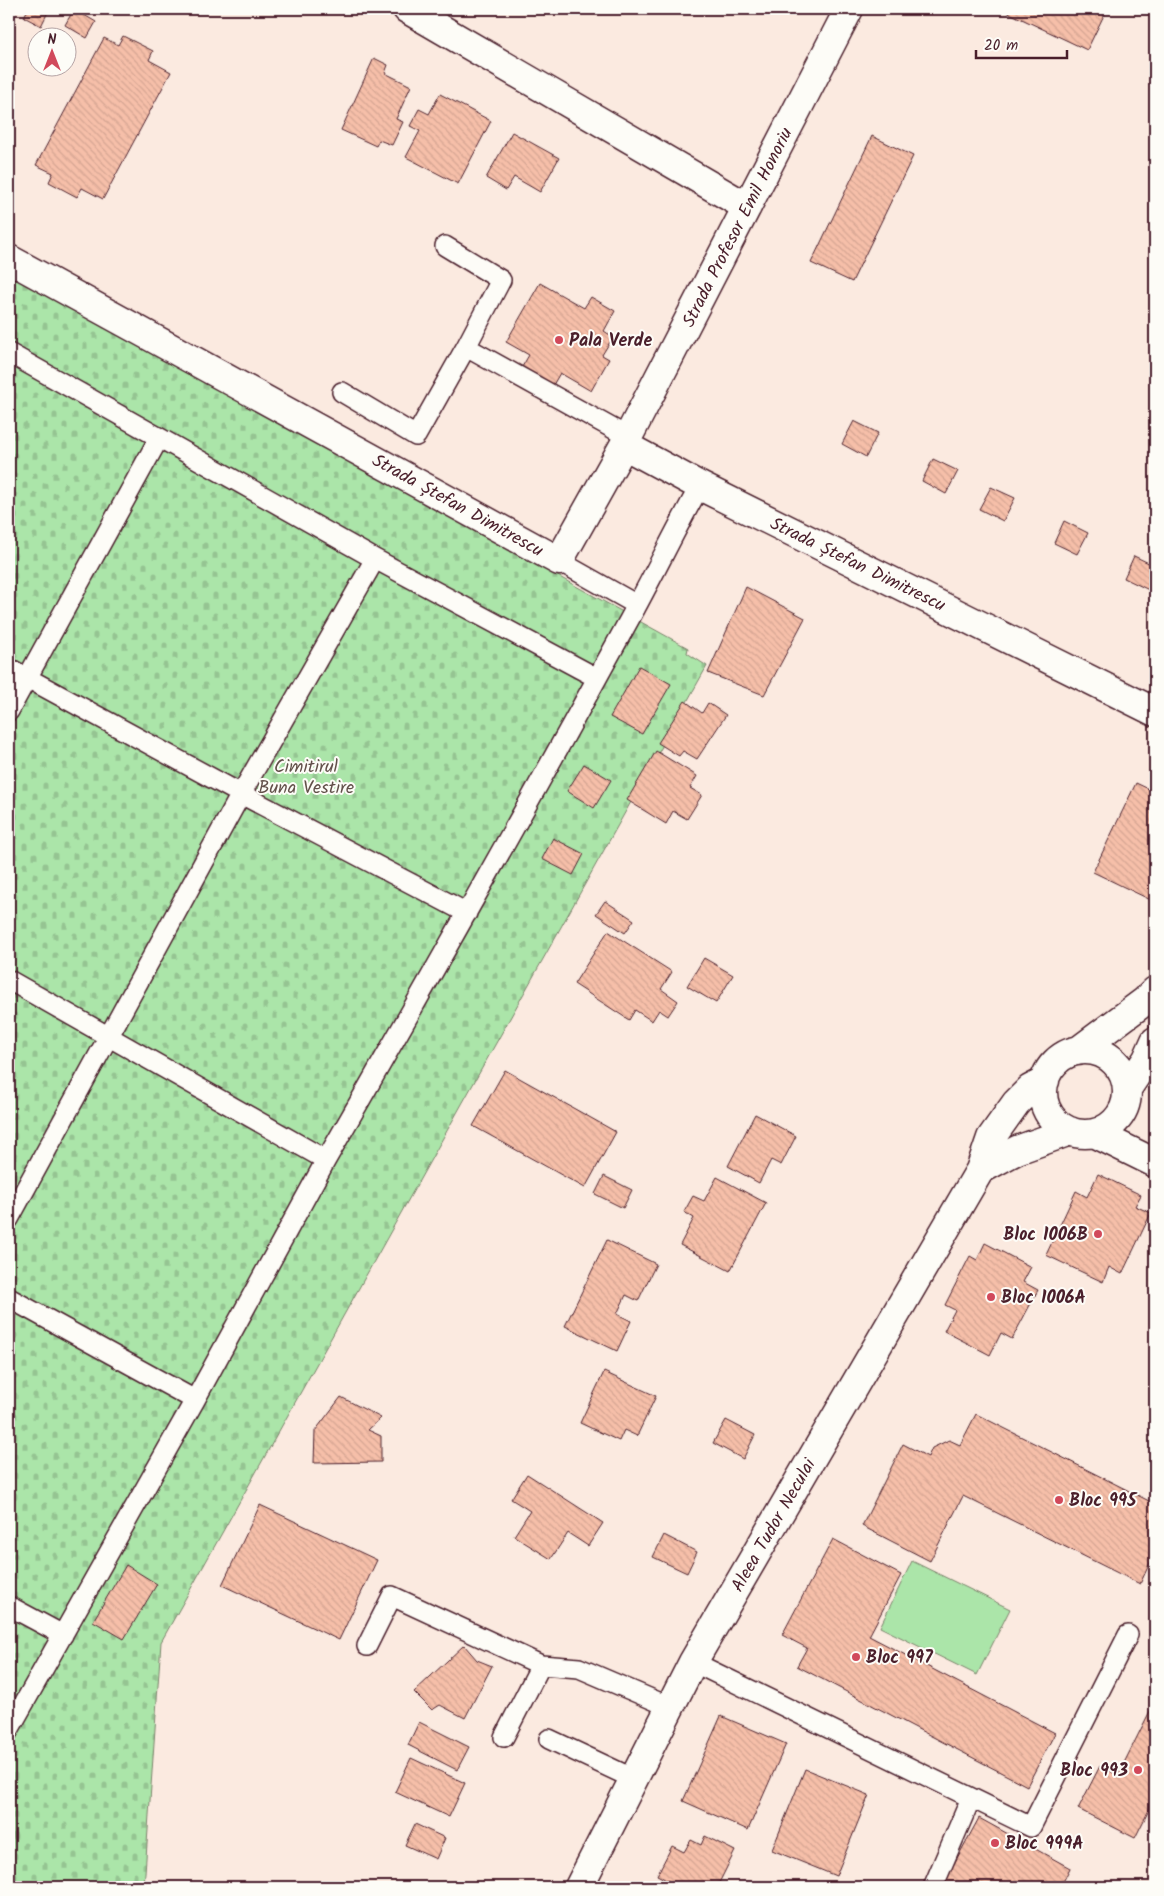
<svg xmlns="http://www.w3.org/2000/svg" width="1164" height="1896" font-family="Kalam,sans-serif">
  <defs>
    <pattern id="cemetery-stones" width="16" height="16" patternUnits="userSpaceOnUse" patternTransform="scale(1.25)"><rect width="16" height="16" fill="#abe5a9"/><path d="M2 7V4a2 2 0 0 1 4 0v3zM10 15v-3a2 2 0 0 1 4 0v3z" fill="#95c492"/></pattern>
    <pattern id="building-back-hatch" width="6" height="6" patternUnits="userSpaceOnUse" patternTransform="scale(1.25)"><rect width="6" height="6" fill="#f6bfa9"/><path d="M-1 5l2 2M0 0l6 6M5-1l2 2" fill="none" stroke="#d4a492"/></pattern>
  </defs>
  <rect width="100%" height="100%" fill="#fbeae0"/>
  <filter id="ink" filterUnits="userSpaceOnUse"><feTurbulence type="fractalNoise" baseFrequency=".02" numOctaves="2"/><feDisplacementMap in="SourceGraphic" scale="10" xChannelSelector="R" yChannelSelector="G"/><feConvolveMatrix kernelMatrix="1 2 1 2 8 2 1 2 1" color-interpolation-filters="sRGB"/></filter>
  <g filter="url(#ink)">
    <path fill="url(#cemetery-stones)" stroke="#7a826a" d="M 9,273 L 688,648 L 687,653 L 707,666 L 161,1642 L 144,1887 L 9,1887 Z"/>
    <path fill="#abe5a9" stroke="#7a826a" d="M 912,1561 L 1010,1609 L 977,1675 L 880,1627 Z"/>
    <path fill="url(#building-back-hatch)" stroke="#4a1f2b" d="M 28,9 L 49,10 L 41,26 L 24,17 Z
      M 74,9 L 96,22 L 87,38 L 65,25 Z
      M 1008,9 L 1101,9 L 1106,11 L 1087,50 L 1007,12 Z
      M 123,36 L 153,51 L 149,60 L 171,72 L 103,199 L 82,188 L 77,197 L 49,182 L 53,173 L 36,165 L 104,38 L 118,45 Z
      M 374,58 L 388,65 L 385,73 L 411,86 L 396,119 L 403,122 L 392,145 L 379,140 L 376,146 L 341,130 Z
      M 440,94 L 491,121 L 458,184 L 406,157 L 420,131 L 410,126 L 419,109 L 429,114 Z
      M 512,132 L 559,158 L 540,192 L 514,177 L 506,190 L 486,178 Z
      M 872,136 L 913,156 L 852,282 L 811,263 Z
      M 540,283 L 584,308 L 591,297 L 615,311 L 604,331 L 613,337 L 602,355 L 609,359 L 591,391 L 560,373 L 553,385 L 522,367 L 529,355 L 506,342 Z
      M 854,421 L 878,433 L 866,457 L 842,444 Z
      M 933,459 L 958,471 L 946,494 L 922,481 Z
      M 991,487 L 1015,498 L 1003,521 L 979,509 Z
      M 1064,521 L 1088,533 L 1077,554 L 1054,543 Z
      M 1134,556 L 1155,566 L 1155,578 L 1149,590 L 1124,578 Z
      M 746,587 L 805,618 L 764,695 L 708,673 Z
      M 639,666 L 671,684 L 642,734 L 610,717 Z
      M 685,701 L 702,713 L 708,703 L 726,715 L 697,759 L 683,751 L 679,756 L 658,743 Z
      M 656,751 L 697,776 L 690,788 L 702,795 L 687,819 L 673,811 L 666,824 L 627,800 Z
      M 584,764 L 611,780 L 594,808 L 567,791 Z
      M 1136,783 L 1155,792 L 1155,902 L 1093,872 Z
      M 553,838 L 584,854 L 573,875 L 542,859 Z
      M 605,901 L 634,920 L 625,933 L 596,914 Z
      M 608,931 L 672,972 L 661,989 L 678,1001 L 668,1016 L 659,1010 L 652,1021 L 635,1010 L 629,1020 L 574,984 Z
      M 704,958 L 733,975 L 716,1003 L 687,986 Z
      M 505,1070 L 616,1132 L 585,1188 L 473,1126 Z
      M 755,1114 L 796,1136 L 781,1165 L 771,1160 L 759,1183 L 728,1166 Z
      M 1098,1174 L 1141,1195 L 1135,1206 L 1151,1213 L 1122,1274 L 1109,1267 L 1103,1282 L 1046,1255 L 1076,1191 L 1087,1197 Z
      M 604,1176 L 632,1190 L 623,1208 L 595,1194 Z
      M 717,1177 L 766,1203 L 730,1271 L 680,1245 L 694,1218 L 684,1212 L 693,1196 L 704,1201 Z
      M 607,1240 L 656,1264 L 638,1301 L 626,1295 L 617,1314 L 631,1321 L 617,1351 L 565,1326 Z
      M 985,1243 L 1031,1267 L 1023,1282 L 1038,1290 L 1012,1339 L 1001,1333 L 990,1355 L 944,1331 L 955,1310 L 945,1305 L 970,1256 L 977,1260 Z
      M 604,1372 L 656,1396 L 637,1436 L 624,1430 L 619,1441 L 580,1423 Z
      M 341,1397 L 381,1418 L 368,1430 L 381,1436 L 381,1462 L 314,1463 L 315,1431 Z
      M 976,1414 L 1155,1504 L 1155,1552 L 1140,1584 L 963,1496 L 930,1561 L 862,1526 L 903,1444 L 928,1457 L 932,1448 L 949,1440 L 960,1445 Z
      M 726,1420 L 755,1435 L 743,1459 L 713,1443 Z
      M 527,1474 L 603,1523 L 588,1546 L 568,1533 L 551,1559 L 514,1536 L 530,1511 L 511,1499 Z
      M 260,1505 L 377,1560 L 339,1640 L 222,1585 Z
      M 664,1535 L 697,1552 L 687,1573 L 653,1557 Z
      M 833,1539 L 901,1575 L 869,1636 L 1055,1733 L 1027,1786 L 797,1666 L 807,1648 L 782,1635 Z
      M 126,1565 L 157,1584 L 124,1639 L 93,1621 Z
      M 464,1645 L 477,1660 L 492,1666 L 465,1718 L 440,1705 L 432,1710 L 414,1692 Z
      M 1155,1701 L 1155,1798 L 1135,1838 L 1078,1809 L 1100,1766 L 1118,1775 Z
      M 721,1716 L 786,1744 L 748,1830 L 683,1801 Z
      M 419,1722 L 469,1747 L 457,1770 L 408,1745 Z
      M 411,1758 L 465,1783 L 449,1817 L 395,1792 Z
      M 805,1769 L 869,1795 L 836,1876 L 772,1850 Z
      M 979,1818 L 1070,1868 L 1061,1886 L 1064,1887 L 954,1887 L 944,1882 Z
      M 415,1824 L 445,1838 L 436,1859 L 405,1845 Z
      M 705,1836 L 735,1851 L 717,1887 L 680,1887 L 657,1875 L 672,1846 L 684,1852 L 691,1840 L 701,1845 Z"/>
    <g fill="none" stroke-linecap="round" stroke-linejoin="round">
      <defs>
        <path id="lane" d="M 466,347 L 628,437
          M 9,353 L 375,559 L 597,678
          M 342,392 L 416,436 L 466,347 L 501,280 L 445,246
          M 559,561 L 637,605
          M 9,668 L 241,794 L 467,913
          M 9,711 L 159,438
          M 9,980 L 326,1160 C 429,981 530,801 629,620 C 654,575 675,530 700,486
          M 9,1219 L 241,794 L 375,559
          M 9,1298 L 195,1400
          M 9,1606 L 63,1635
          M 367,1646 L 392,1596 L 541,1665 L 579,1668 L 670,1707
          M 693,1662 L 1031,1827 L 1128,1635
          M 9,1730 L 195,1400 L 326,1160
          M 504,1737 L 541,1665
          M 549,1739 L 634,1779
          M 933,1887 L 971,1798"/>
        <path id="street" d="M 407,9 L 747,207
          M 9,259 L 559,561 L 624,445 L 849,9
          M 624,445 L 700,486 L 1155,712
          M1043 1092a42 42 0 1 1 84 0a42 42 0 1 1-84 0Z
          M 1078,1051 L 1145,1001 L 1155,991
          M 1127,1089 L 1147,1059 L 1155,1041
          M 1094,1133 L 1155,1163
          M 980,1170 L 1017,1150 L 1070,1131
          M 579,1887 L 693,1662 L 980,1170 L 991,1138 L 1016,1103 L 1030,1089 L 1045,1081"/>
      </defs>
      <use href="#lane" stroke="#4a1f2b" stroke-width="22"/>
      <use href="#street" stroke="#4a1f2b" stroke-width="31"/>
      <use href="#lane" stroke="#fdfcf7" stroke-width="19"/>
      <use href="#street" stroke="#fdfcf7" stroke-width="28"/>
    </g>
  </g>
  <g fill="#d1495b" stroke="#fdfcf7" stroke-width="2">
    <circle cx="559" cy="340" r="5"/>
    <circle cx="1098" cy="1234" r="5"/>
    <circle cx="991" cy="1297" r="5"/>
    <circle cx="1059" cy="1500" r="5"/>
    <circle cx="856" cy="1657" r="5"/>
    <circle cx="1138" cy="1770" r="5"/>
    <circle cx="995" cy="1843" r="5"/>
  </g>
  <g text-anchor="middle" stroke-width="4" stroke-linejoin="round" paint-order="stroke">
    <g font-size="18" fill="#4a1f2b" stroke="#fdfcf7">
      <text transform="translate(737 227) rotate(-63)" y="6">Strada Profesor Emil Honoriu</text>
      <text transform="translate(458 505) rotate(29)" y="6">Strada Ștefan Dimitrescu</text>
      <text transform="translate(858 564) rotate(26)" y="6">Strada Ștefan Dimitrescu</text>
      <text transform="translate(773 1525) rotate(-60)" y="6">Aleea Tudor Neculai</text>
    </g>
    <g font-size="18" font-weight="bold" fill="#4a1f2b" stroke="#fdfcf7" text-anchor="start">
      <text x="569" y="346">Pala Verde</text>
      <text x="1088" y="1240" text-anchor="end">Bloc 1006B</text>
      <text x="1001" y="1303">Bloc 1006A</text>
      <text x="1069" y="1506">Bloc 995</text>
      <text x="866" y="1663">Bloc 997</text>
      <text x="1128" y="1776" text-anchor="end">Bloc 993</text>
      <text x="1005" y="1849">Bloc 999A</text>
    </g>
    <g font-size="18" fill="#62504a" stroke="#fdfcf7">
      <text x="306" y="772">Cimitirul<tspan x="306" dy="21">Buna Vestire</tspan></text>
    </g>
  </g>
  <rect width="1164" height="1896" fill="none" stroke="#fdfcf7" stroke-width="30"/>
  <rect x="15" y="15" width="1134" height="1866" fill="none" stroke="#4a1f2b" stroke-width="2" filter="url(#ink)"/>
  <g transform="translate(52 52)"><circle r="24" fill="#fdfcf7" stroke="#b5a4a5"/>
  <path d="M0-4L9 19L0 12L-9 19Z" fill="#d1495b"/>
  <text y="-8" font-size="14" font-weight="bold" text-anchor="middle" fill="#4a1f2b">N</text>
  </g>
  <path d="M976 50v8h91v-8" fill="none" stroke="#4a1f2b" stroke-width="2.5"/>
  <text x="984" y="50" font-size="15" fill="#4a1f2b" stroke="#fdfcf7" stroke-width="4" paint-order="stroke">20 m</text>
</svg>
